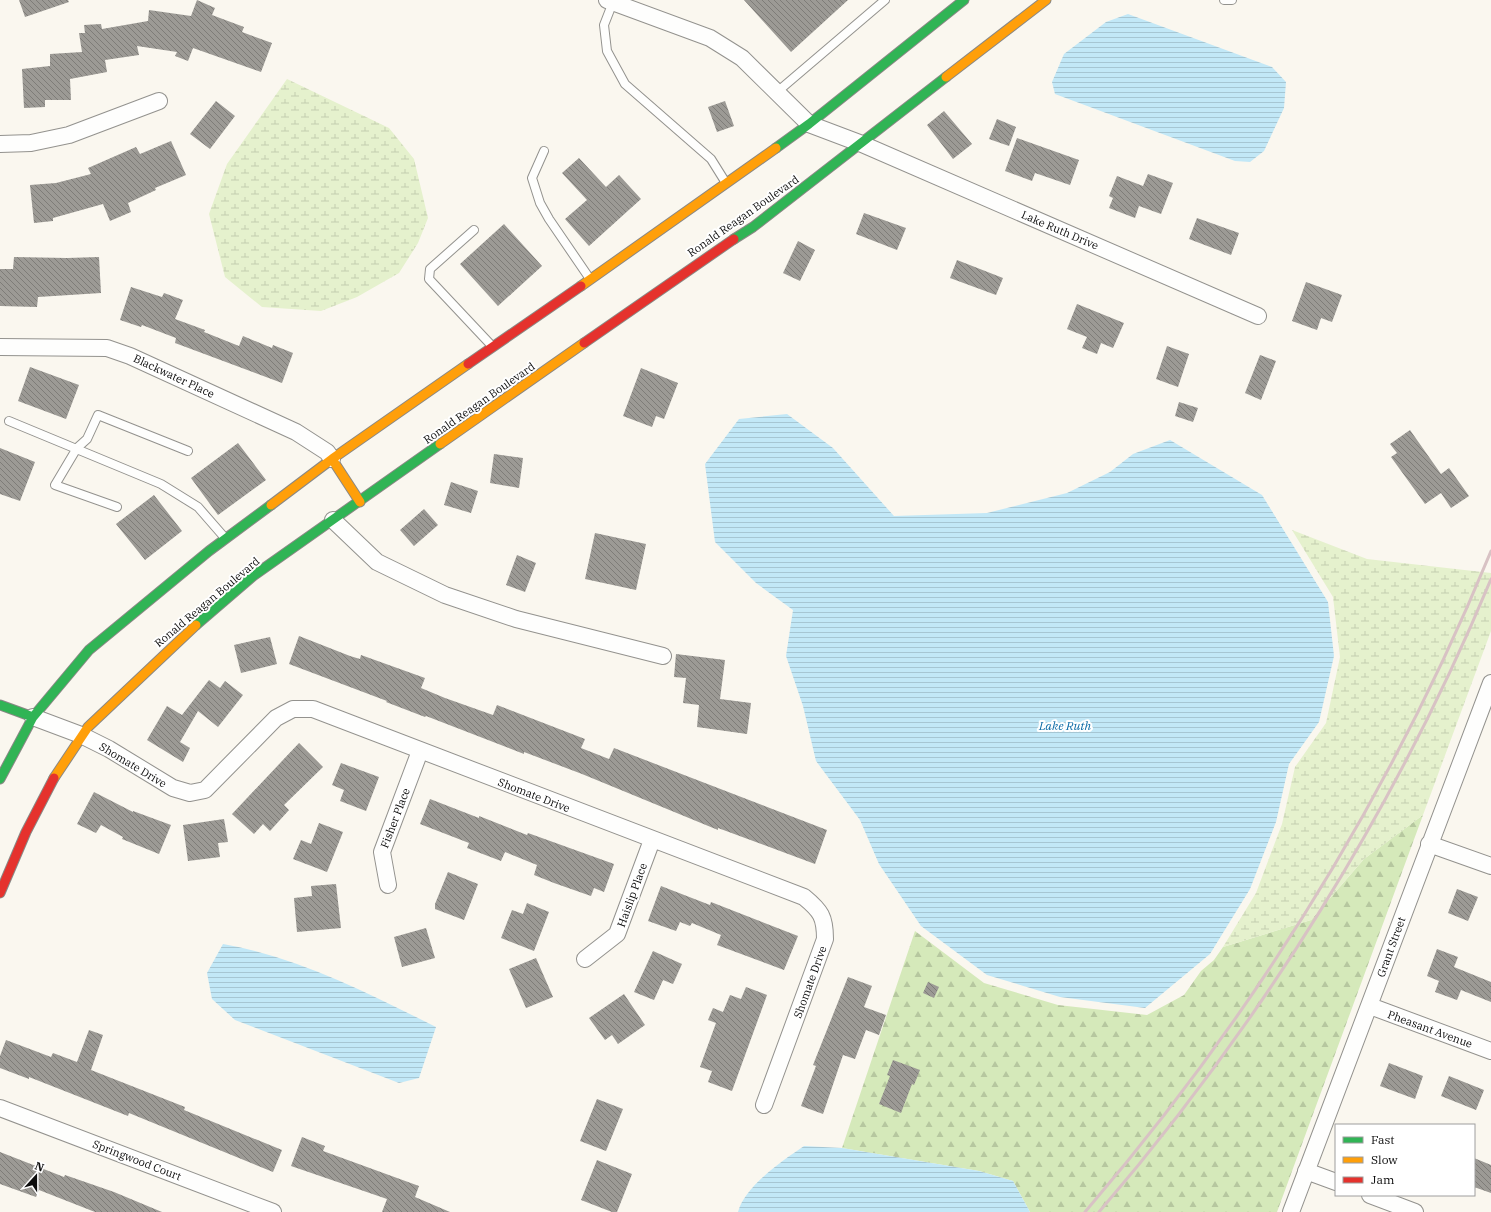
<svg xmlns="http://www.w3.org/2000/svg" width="1491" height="1212" font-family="'IBM Plex Serif',serif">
  <defs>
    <pattern id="forest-firs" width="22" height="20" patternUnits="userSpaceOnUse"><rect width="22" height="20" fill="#d5e9ba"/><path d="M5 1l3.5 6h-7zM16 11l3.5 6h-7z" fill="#b6c79f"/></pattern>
    <pattern id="wetland-marsh" width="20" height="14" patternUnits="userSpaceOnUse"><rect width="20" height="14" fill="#e5f1cd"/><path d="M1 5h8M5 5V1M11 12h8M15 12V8" fill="none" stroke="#c3cdaf"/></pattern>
    <pattern id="water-rules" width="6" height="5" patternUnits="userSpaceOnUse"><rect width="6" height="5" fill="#c2e8f7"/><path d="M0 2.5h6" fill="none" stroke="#a6c6d3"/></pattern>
    <pattern id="building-back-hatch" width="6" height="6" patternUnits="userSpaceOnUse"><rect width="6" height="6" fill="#9c9a95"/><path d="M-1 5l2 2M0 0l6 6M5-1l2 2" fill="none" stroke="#7e7c78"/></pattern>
  </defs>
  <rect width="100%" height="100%" fill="#faf7ef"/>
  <path fill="url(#forest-firs)" d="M 1423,815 L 1277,1212 L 1030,1212 L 1013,1181 L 979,1171 L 842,1148 L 915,931 L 984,983 L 1058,1005 L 1147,1015 L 1184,995 L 1201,971 L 1214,960 L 1223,947 L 1311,920 L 1364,859 Z"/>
  <path fill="url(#wetland-marsh)" d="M 287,79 L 389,128 L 414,159 L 428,218 L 418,243 L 399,273 L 357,297 L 321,311 L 262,307 L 225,277 L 209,214 L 227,164 Z
    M 1292,530 L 1367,559 L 1491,573 L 1491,631 L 1423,815 L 1364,859 L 1311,920 L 1223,947 L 1256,893 L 1282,824 L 1295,767 L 1326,723 L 1340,657 L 1333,597 Z"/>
  <path fill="url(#water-rules)" d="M 1128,14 L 1272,67 L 1286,82 L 1284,108 L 1264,151 L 1250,162 L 1235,161 L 1055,94 L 1052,82 L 1064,54 L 1106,22 Z
    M 787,414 L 833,448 L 894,516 L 987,513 L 1067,493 L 1110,472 L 1133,454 L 1170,440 L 1262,495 L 1328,602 L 1334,656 L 1319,722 L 1289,764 L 1276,822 L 1250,889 L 1210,954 L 1145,1008 L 1060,997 L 987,975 L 921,926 L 879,864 L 860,820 L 816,761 L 803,706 L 786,656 L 793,610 L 756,583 L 715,542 L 705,464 L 739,419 Z
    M 223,944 C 298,957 368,993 436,1027 L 419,1078 L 399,1083 L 235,1020 L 212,999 L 207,973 Z
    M 804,1146 L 842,1148 L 979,1171 L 1013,1181 L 1030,1212 L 738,1212 C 745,1186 782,1161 804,1146 Z"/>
  <path fill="url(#building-back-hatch)" d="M 19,0 L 68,0 L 69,2 L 25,17 Z
    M 197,0 L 215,8 L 212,15 L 244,27 L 242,32 L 272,43 L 261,72 L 193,48 L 188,61 L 175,56 L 177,52 L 137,46 L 139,55 L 105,60 L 107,72 L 70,79 L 71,100 L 45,100 L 45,107 L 24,108 L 22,69 L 50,66 L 50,54 L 82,52 L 79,33 L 85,33 L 84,25 L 101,24 L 102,29 L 148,21 L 149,10 L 191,16 Z
    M 744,0 L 848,0 L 791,52 Z
    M 216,101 L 235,116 L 210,149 L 190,134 Z
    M 725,101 L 734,126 L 717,132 L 708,107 Z
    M 944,111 L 972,144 L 953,159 L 927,125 Z
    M 997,119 L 1016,127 L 1009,146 L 989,139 Z
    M 1017,138 L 1079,160 L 1070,185 L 1035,173 L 1032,181 L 1005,171 Z
    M 171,141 L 186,175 L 155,188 L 156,190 L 128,203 L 131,212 L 110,221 L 103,204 L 53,218 L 53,221 L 34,223 L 30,185 L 56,183 L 91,174 L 88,168 L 136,147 L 140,154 Z
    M 579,158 L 606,187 L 619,175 L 641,199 L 589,246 L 565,219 L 587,200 L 562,173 Z
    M 1148,174 L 1173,183 L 1161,214 L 1139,206 L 1135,218 L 1109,208 L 1113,198 L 1109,196 L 1117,176 L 1143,186 Z
    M 864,213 L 906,228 L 897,250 L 856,234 Z
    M 1197,218 L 1239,233 L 1231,255 L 1189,239 Z
    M 504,224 L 542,266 L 498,306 L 460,264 Z
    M 798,241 L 815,250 L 800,281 L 783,273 Z
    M 14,257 L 67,258 L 99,257 L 101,293 L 38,297 L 37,307 L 0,306 L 0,269 L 13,269 Z
    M 957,260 L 1003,278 L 996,295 L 950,278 Z
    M 1306,282 L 1342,295 L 1332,322 L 1321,318 L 1317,330 L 1292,321 Z
    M 131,287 L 162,297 L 164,293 L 183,300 L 175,319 L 205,330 L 204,332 L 239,346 L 243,336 L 272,348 L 273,345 L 293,353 L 282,383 L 175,343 L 176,338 L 142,325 L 141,327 L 120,320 Z
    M 1077,304 L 1124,323 L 1113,348 L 1101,343 L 1097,354 L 1082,348 L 1087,337 L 1067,329 Z
    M 1167,346 L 1189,354 L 1178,387 L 1156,379 Z
    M 1260,355 L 1276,361 L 1261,400 L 1245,393 Z
    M 30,367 L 79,385 L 66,419 L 18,401 Z
    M 641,368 L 678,383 L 664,419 L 656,416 L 652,427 L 623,416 Z
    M 1179,402 L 1198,408 L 1193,422 L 1175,416 Z
    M 1410,430 L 1441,474 L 1449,468 L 1469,496 L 1451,508 L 1441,493 L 1425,504 L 1391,457 L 1397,453 L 1390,444 Z
    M 238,443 L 266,480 L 218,515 L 191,478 Z
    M 0,448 L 35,462 L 20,501 L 0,494 Z
    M 494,454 L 523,458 L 519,488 L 490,483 Z
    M 451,482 L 478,491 L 471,513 L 444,505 Z
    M 154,495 L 182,531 L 145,560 L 116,524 Z
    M 424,509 L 438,525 L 414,546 L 400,530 Z
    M 595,533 L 646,544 L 636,590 L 585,579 Z
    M 517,555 L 536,563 L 525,592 L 506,585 Z
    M 299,636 L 350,656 L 360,659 L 361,655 L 425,678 L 421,688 L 445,698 L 493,715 L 497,705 L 585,739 L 581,748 L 609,759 L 614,748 L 827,830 L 815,864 L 718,828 L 718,830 L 582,774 L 524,752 L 524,754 L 426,716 L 425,717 L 386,702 L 387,701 L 289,664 Z
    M 270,637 L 277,664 L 241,673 L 234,645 Z
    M 676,654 L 725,660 L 720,699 L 751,703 L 747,734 L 697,727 L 699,705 L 683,703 L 686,678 L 674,677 Z
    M 209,680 L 220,688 L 225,681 L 243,695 L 218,727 L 198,711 L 180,742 L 190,748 L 183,762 L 147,740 L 167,706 L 182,715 Z
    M 299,743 L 323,767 L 284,805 L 289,810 L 270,831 L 263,824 L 254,834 L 232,814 Z
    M 341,763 L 379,777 L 366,811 L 340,801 L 344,790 L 332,785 Z
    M 94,792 L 133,812 L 133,811 L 171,825 L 159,854 L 122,839 L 123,837 L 101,825 L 96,833 L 77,824 Z
    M 430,799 L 479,818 L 479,816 L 527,835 L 528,833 L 614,864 L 604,892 L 594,888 L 591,896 L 554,883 L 534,875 L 537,865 L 505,852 L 501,861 L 467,848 L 469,843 L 420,824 Z
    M 224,819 L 228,842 L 218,843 L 220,857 L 188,861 L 183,825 Z
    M 319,823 L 343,832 L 327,872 L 293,859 L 301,840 L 311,844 Z
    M 448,872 L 478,884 L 464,920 L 435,909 L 435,904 Z
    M 336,884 L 341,928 L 297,932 L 294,898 L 312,896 L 311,886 Z
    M 661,886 L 710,905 L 711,902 L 798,936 L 784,970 L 717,945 L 721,935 L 692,923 L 690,926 L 680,922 L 676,931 L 648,921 Z
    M 1457,889 L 1478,897 L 1468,921 L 1448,913 Z
    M 527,903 L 549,912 L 534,951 L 501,938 L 512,910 L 523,914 Z
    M 426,928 L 435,958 L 402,967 L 394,937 Z
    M 1437,949 L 1458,957 L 1454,967 L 1491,982 L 1491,1002 L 1461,990 L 1457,1000 L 1435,992 L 1439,981 L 1427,976 Z
    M 653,951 L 682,964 L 673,984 L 663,980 L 654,1000 L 634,992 Z
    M 536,958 L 553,997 L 526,1008 L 509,969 Z
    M 848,977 L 872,986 L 864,1007 L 886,1015 L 879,1035 L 866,1030 L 855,1059 L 843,1055 L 823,1114 L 801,1106 L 816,1066 L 813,1065 Z
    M 928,982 L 939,987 L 934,998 L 923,993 Z
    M 746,987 L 767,995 L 732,1091 L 708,1082 L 712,1071 L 700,1067 L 716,1023 L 708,1020 L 713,1008 L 723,1012 L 730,995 L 741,999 Z
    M 624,994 L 645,1025 L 618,1044 L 612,1035 L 605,1040 L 589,1018 Z
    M 89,1030 L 103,1035 L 91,1070 L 185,1107 L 184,1110 L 282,1150 L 273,1172 L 129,1113 L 128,1116 L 29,1077 L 29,1079 L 0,1068 L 0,1056 L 6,1040 L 51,1057 L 53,1053 L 77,1062 Z
    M 893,1060 L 920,1070 L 914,1085 L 912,1084 L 901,1113 L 879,1104 L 890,1076 L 887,1075 Z
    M 1389,1063 L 1423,1076 L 1415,1099 L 1380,1086 Z
    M 1449,1076 L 1484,1090 L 1476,1110 L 1441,1096 Z
    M 597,1099 L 623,1109 L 606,1151 L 580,1141 Z
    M 302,1137 L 325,1146 L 323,1151 L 419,1186 L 415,1197 L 450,1212 L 382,1212 L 387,1199 L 291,1166 Z
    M 0,1152 L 64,1177 L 65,1175 L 114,1192 L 162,1212 L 95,1212 L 39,1190 L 36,1197 L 0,1184 Z
    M 1474,1158 L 1491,1165 L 1491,1193 L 1474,1187 Z
    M 597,1160 L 632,1174 L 617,1212 L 612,1212 L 581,1200 Z"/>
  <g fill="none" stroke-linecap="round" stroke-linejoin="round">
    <defs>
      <path id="lane" d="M 1224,0 L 1232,0
        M 613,2 L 604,25 L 607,51 L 625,84 L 711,159 L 726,183
        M 777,92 L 885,0
        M 544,151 L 532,178 L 540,203 L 549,219 L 590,279
        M 474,230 L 430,269 L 429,279 L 492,346
        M 9,421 L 161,484 L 198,507 L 225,538
        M 117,507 L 55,485 L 77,448 L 87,439 L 98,415 L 188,451"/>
      <path id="street" d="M 607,0 L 710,38 L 742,58 L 809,124 L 862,144 L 1258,316
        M 0,144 L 31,143 L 69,135 L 159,101
        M 0,347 L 107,348 L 130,356 L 296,432 L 327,452 L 332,459
        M 333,520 L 377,562 L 445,595 L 516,619 L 663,656
        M 33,717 L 81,735 L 109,749 L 173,788 L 190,793 L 205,790 L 276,718 L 293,709 L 313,709 L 804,897 C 821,911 825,917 825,939 L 764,1105
        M 1429,844 L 1491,866
        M 388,885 L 382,852 L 420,751
        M 585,959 L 617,934 L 652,840
        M 1370,1006 L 1491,1051
        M 0,1108 L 273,1212
        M 1306,1171 L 1336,1182
        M 1370,1195 L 1415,1212
        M 1291,1212 L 1491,683"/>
      <path id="fast" d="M 776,148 L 809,124 L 964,0
        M 734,239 L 753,227 L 946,77
        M 196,625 L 253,576 L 440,444
        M 0,705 L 33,717
        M 0,779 L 33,717 L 89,650 L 209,551 L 271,505"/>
      <path id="slow" d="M 946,77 L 1046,0
        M 581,286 L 776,148
        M 440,444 L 584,343
        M 332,459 L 360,502
        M 271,505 L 332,459 L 468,364
        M 54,778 L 88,727 L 196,625"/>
      <path id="jam" d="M 584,343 L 734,239
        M 468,364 L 581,286
        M 0,893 L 26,832 L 54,778"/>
    </defs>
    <use href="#lane" stroke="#93928e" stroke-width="10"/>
    <use href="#street" stroke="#93928e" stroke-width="18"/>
    <use href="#fast" stroke="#8a8885" stroke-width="11"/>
    <use href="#slow" stroke="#8a8885" stroke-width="11"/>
    <use href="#jam" stroke="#8a8885" stroke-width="11"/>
    <use href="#lane" stroke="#fefefd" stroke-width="8"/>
    <use href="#street" stroke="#fefefd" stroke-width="16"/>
    <use href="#fast" stroke="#30b455" stroke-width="9"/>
    <use href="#slow" stroke="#ff9f0a" stroke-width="9"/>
    <use href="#jam" stroke="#e5322d" stroke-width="9"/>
    <path stroke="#d8c2c4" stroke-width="3" d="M 1085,1212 C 1255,1014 1392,792 1491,551
      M 1099,1212 C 1261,1024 1396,808 1491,579"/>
  </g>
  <g text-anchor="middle" stroke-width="4" stroke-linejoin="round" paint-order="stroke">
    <g font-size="11" fill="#0c0c0c" stroke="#fff">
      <text transform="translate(743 216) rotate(-35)" y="4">Ronald Reagan Boulevard</text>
      <text transform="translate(1060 230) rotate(23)" y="4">Lake Ruth Drive</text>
      <text transform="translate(174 376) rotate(25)" y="4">Blackwater Place</text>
      <text transform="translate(479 403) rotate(-35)" y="4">Ronald Reagan Boulevard</text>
      <text transform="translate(207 602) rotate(-40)" y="4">Ronald Reagan Boulevard</text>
      <text transform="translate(133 765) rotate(31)" y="4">Shomate Drive</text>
      <text transform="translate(534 795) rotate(21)" y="4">Shomate Drive</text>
      <text transform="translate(395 818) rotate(-69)" y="4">Fisher Place</text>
      <text transform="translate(632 895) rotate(-70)" y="4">Haislip Place</text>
      <text transform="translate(1391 947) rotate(-70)" y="4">Grant Street</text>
      <text transform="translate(810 982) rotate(-70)" y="4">Shomate Drive</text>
      <text transform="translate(1430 1029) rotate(20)" y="4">Pheasant Avenue</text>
      <text transform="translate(137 1160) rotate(21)" y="4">Springwood Court</text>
    </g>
    <g font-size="12" font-style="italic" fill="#0c6ba6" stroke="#fff">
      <text x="1065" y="730">Lake Ruth</text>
    </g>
  </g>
  <rect x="1335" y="1124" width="140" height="72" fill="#ffffff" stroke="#9e9e9e"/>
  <rect x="1343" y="1137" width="20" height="6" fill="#30b455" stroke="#9e9e9e"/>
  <text x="1371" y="1144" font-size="12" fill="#0c0c0c">Fast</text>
  <rect x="1343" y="1157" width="20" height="6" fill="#ff9f0a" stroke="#9e9e9e"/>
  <text x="1371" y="1164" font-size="12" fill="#0c0c0c">Slow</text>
  <rect x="1343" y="1177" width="20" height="6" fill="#e5322d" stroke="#9e9e9e"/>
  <text x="1371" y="1184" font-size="12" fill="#0c0c0c">Jam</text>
  <g transform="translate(36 1176) rotate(21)" stroke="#ffffff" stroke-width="3" paint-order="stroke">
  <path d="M0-3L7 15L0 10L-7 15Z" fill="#0c0c0c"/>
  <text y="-6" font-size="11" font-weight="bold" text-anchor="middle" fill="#0c0c0c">N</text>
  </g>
</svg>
